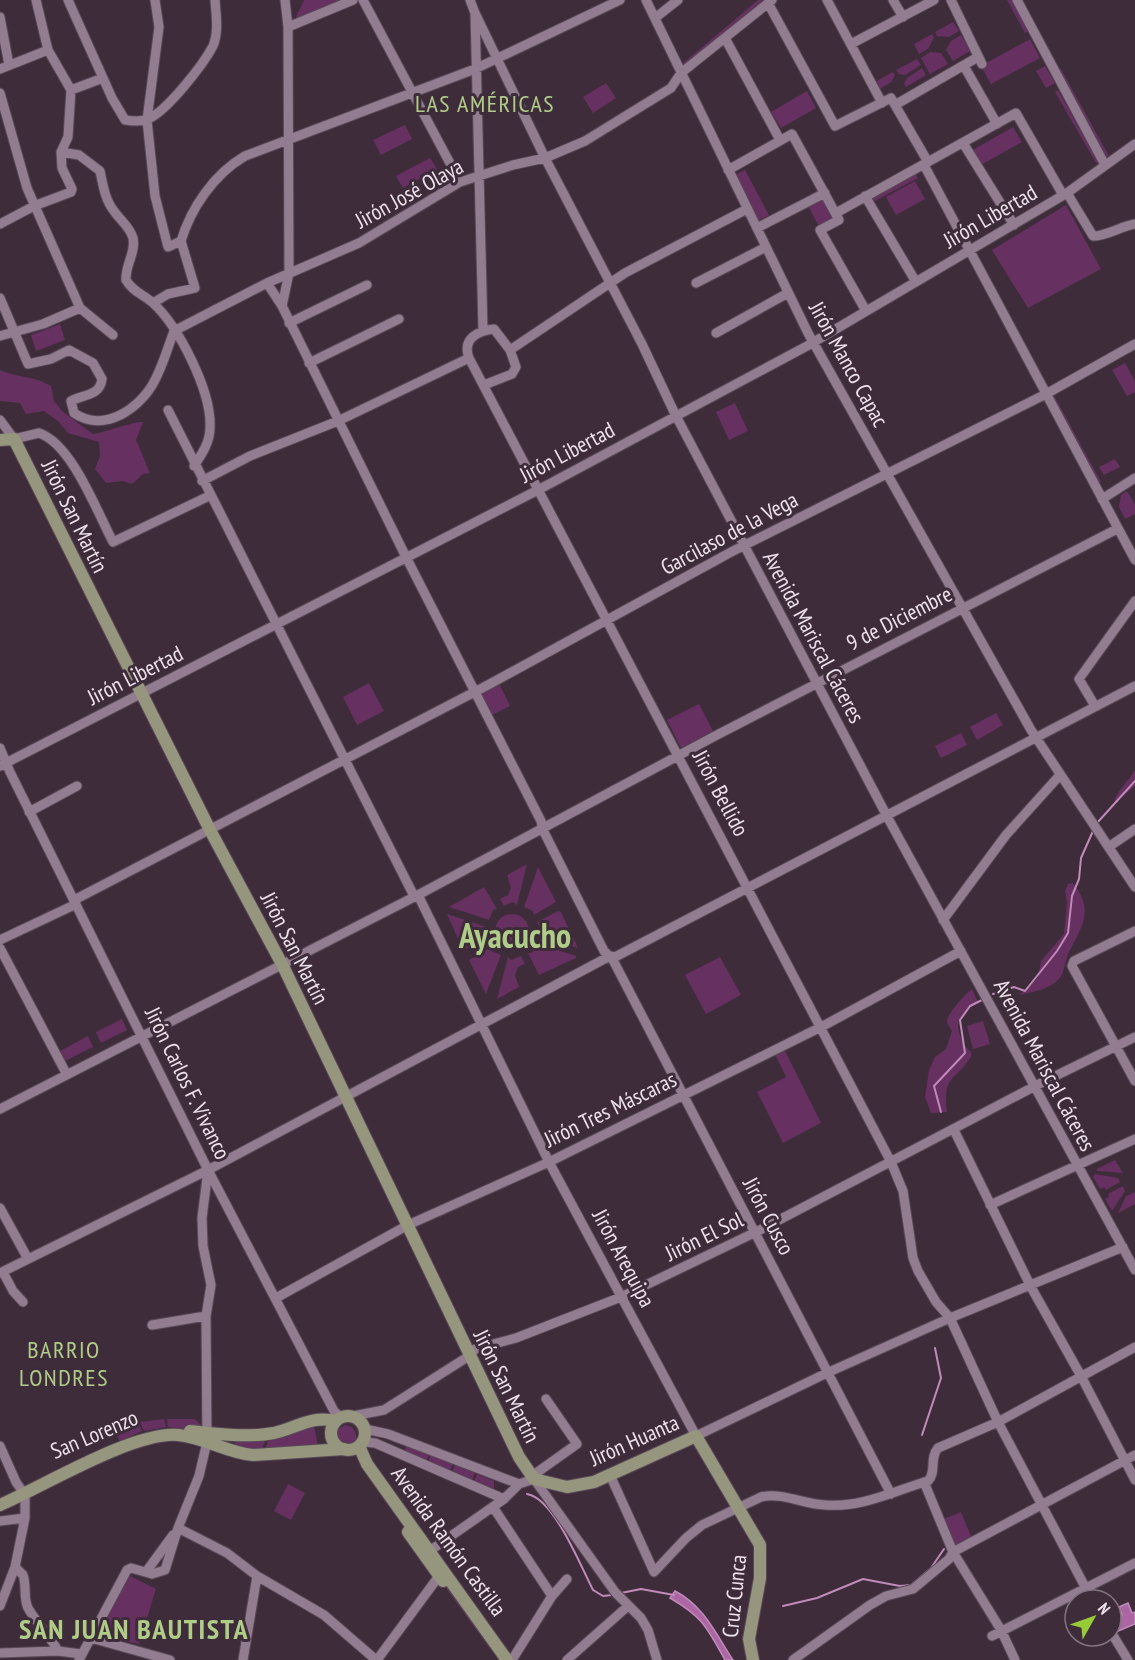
<svg xmlns="http://www.w3.org/2000/svg" width="1135" height="1660" font-family="'PT Sans Narrow',sans-serif">
  <rect width="100%" height="100%" fill="#3e2c3b"/>
  <path fill="#663060" d="M 304,0 L 340,0 L 294,21 Z
    M 758,0 L 763,0 L 683,67 L 681,65 Z
    M 1007,0 L 1012,0 L 1029,31 L 1025,33 Z
    M 953,22 L 959,31 L 949,37 L 937,36 L 935,32 Z
    M 932,34 L 934,38 L 928,49 L 919,54 L 914,44 Z
    M 961,35 L 970,51 L 953,61 L 946,50 L 951,41 Z
    M 1030,39 L 1040,58 L 991,84 L 981,66 Z
    M 930,52 L 941,53 L 948,64 L 930,74 L 921,58 Z
    M 917,59 L 921,65 L 905,75 L 899,74 L 896,70 Z
    M 1045,66 L 1055,83 L 1046,88 L 1036,71 Z
    M 922,68 L 926,75 L 906,87 L 904,83 L 907,78 Z
    M 1061,69 L 1109,156 L 1107,157 L 1058,70 Z
    M 893,72 L 895,75 L 891,82 L 878,90 L 873,83 Z
    M 606,83 L 616,98 L 593,113 L 583,97 Z
    M 1058,90 L 1098,162 L 1096,163 L 1055,92 Z
    M 807,91 L 816,108 L 781,128 L 771,112 Z
    M 405,125 L 412,139 L 381,155 L 373,140 Z
    M 1013,127 L 1022,142 L 979,166 L 971,151 Z
    M 430,158 L 437,169 L 403,188 L 396,176 Z
    M 745,170 L 769,215 L 757,221 L 733,176 Z
    M 914,171 L 918,178 L 871,203 L 867,196 Z
    M 915,181 L 925,199 L 896,215 L 886,197 Z
    M 824,195 L 837,219 L 820,228 L 807,204 Z
    M 1066,205 L 1101,269 L 1028,308 L 992,250 Z
    M 60,324 L 65,340 L 36,351 L 31,335 Z
    M 1125,363 L 1135,381 L 1135,392 L 1127,396 L 1112,370 Z
    M 0,370 C 18,378 32,375 51,386 L 54,401 L 63,412 L 93,434 C 106,432 135,421 143,422 L 136,440 L 150,473 L 143,474 L 132,484 L 123,481 L 106,483 L 95,469 L 100,456 L 99,442 L 68,433 L 59,422 L 44,411 L 26,414 L 20,403 L 0,401 Z
    M 1055,397 L 1101,482 L 1099,483 L 1052,398 Z
    M 735,403 L 748,431 L 729,440 L 716,412 Z
    M 1115,459 L 1120,467 L 1104,475 L 1099,467 Z
    M 1127,491 L 1135,504 L 1135,514 L 1125,519 L 1119,507 L 1121,495 Z
    M 498,681 L 510,706 L 490,716 L 478,692 Z
    M 369,683 L 384,711 L 357,725 L 343,697 Z
    M 699,704 L 713,731 L 681,748 L 667,720 Z
    M 996,713 L 1003,725 L 977,740 L 970,727 Z
    M 961,733 L 967,745 L 941,758 L 935,746 Z
    M 1135,770 L 1135,786 L 1114,803 C 1116,791 1129,781 1135,770 Z
    M 527,864 L 517,905 L 513,902 L 504,906 L 500,899 L 508,895 L 511,888 L 507,875 Z
    M 538,867 L 556,902 L 534,915 L 533,911 L 524,907 Z
    M 1073,883 C 1094,910 1083,925 1069,952 C 1065,960 1065,972 1059,979 C 1050,989 1032,992 1020,995 L 1038,978 L 1041,961 L 1064,934 L 1067,903 L 1065,891 L 1068,884 Z
    M 484,887 L 497,909 L 493,910 L 489,920 L 449,907 Z
    M 558,911 L 561,912 L 578,948 L 539,936 L 542,932 L 537,922 Z
    M 447,914 L 486,927 L 483,930 L 487,940 L 463,950 Z
    M495 931a17 17 0 1 1 34 0a17 17 0 1 1-34 0Z
    M 536,943 L 576,956 L 576,958 L 539,975 L 528,953 L 532,953 Z
    M 491,947 L 491,951 L 501,955 L 486,994 L 469,960 Z
    M 521,956 L 525,964 L 518,967 L 515,975 L 519,987 L 497,999 L 508,957 L 511,960 Z
    M 720,957 L 741,995 L 706,1014 L 685,975 Z
    M 972,989 L 978,1002 C 961,1014 952,1020 963,1042 C 964,1047 969,1049 972,1054 C 960,1080 941,1072 947,1112 L 931,1113 L 925,1097 L 929,1070 L 935,1057 L 946,1049 L 952,1031 C 951,1028 948,1026 947,1022 C 946,1015 966,993 972,989 Z
    M 122,1019 L 127,1030 L 101,1043 L 96,1032 Z
    M 983,1021 L 990,1044 L 973,1049 L 967,1026 Z
    M 88,1036 L 93,1047 L 63,1062 L 58,1052 Z
    M 784,1049 L 821,1123 L 783,1143 L 757,1092 L 786,1077 L 775,1054 Z
    M 1115,1160 L 1123,1173 L 1097,1171 L 1097,1169 Z
    M 1095,1174 L 1118,1178 L 1120,1182 L 1106,1190 L 1104,1187 L 1100,1189 L 1093,1177 Z
    M 1123,1186 L 1125,1191 L 1112,1211 L 1105,1199 L 1109,1197 L 1108,1194 Z
    M 1135,1192 L 1135,1204 L 1118,1213 L 1126,1196 Z
    M 164,1419 L 166,1427 L 144,1431 L 140,1422 Z
    M 167,1419 L 195,1419 L 201,1425 L 192,1430 L 168,1427 Z
    M 138,1423 L 142,1431 L 120,1441 L 117,1436 Z
    M 345,1425 L 352,1427 L 356,1433 L 356,1440 L 348,1446 L 341,1444 L 336,1436 L 338,1429 Z
    M 314,1426 L 319,1450 L 263,1455 L 268,1441 Z
    M 265,1441 L 260,1454 L 231,1446 L 236,1442 Z
    M 407,1445 L 430,1454 L 426,1461 L 404,1452 Z
    M 431,1455 L 453,1464 L 450,1471 L 428,1462 Z
    M 455,1465 L 475,1473 L 472,1481 L 452,1472 Z
    M 477,1474 L 494,1481 L 494,1489 L 491,1491 L 474,1482 Z
    M 288,1484 L 305,1493 L 291,1520 L 274,1511 Z
    M 961,1512 L 973,1541 L 956,1548 L 944,1519 Z
    M 435,1569 L 491,1649 L 491,1650 L 433,1570 Z
    M 128,1575 L 156,1589 L 139,1644 L 96,1635 Z"/>
  <path fill="#ac66a3" stroke="#c08bb9" stroke-width="1.5" d="M 675,1591 C 704,1606 716,1634 733,1660 L 725,1660 C 707,1628 703,1617 670,1598 Z
    M 1128,1603 L 1132,1613 L 1135,1612 L 1135,1624 L 1116,1632 L 1111,1619 L 1122,1615 L 1119,1607 Z"/>
  <g fill="none" stroke-linecap="round" stroke-linejoin="round">
    <path stroke="#c08bb9" stroke-width="2" d="M 1097,823 L 1135,781
      M 993,994 L 1014,987 L 1025,991 L 1057,951 L 1068,933 L 1072,896 L 1079,879 L 1081,858 L 1093,831
      M 941,1112 L 934,1086 L 965,1053 L 960,1020 L 970,1006 L 984,999
      M 922,1435 L 941,1378 L 935,1348
      M 527,1494 C 554,1498 581,1567 593,1590 L 603,1596 L 612,1595
      M 621,1593 L 641,1589 L 674,1595
      M 783,1606 L 817,1598 L 863,1579 L 900,1586 L 911,1585 L 931,1568 L 944,1549"/>
    <defs>
      <path id="street" d="M 68,0 L 112,98 L 125,120 C 132,121 141,122 148,119 C 167,111 203,65 213,46 C 219,32 216,15 215,0
        M 155,0 L 159,27 L 147,120 L 155,196 L 168,247 L 181,241
        M 363,0 L 460,182
        M 470,0 L 475,13 L 483,330
        M 646,0 L 808,333 L 1031,730 L 1135,887
        M 827,0 L 882,103
        M 893,0 L 903,17
        M 951,0 L 982,64
        M 1017,0 L 1105,165
        M 768,3 L 835,126 L 891,98 L 895,105 L 978,57
        M 475,13 L 545,158 L 642,344 L 675,414 L 889,820 L 1135,1270
        M 0,17 L 9,65
        M 655,18 L 678,0
        M 288,27 L 353,0
        M 725,38 L 780,140
        M 851,44 L 934,0
        M 964,66 L 997,124
        M 0,69 L 48,50
        M 71,90 L 103,78
        M 0,93 L 27,188 L 80,308 L 113,335
        M 895,105 L 928,162
        M 963,143 L 1014,225
        M 61,152 L 79,155 L 100,171 C 103,185 105,200 114,211 C 120,220 130,227 133,238 C 136,253 125,265 126,280 C 133,292 143,294 153,303 C 179,327 212,392 210,428 C 210,442 202,454 194,466
        M 924,165 L 1135,560
        M 728,170 L 792,134 L 839,220 L 820,230 L 866,311
        M 1067,193 L 1093,236 C 1104,237 1122,226 1135,224
        M 865,196 L 916,282
        M 836,213 L 1016,113 L 1063,195
        M 0,224 L 34,206 L 71,192 L 72,189 L 62,168 L 61,152 L 68,137 L 71,90 L 48,50 L 36,0
        M 757,228 L 825,193
        M 181,241 C 191,208 214,174 245,156 L 475,69 L 620,0
        M 267,283 L 282,306 L 406,557 L 541,821 L 543,830 L 604,951 L 613,960 L 891,1494
        M 696,283 L 766,247
        M 0,298 L 28,364 L 51,359 L 69,350 L 93,363 L 102,379 C 100,396 84,394 71,401 L 74,413 C 104,434 141,408 155,380 C 163,365 168,347 174,331
        M 153,303 L 168,294 L 195,288 L 181,241
        M 282,306 L 289,273 L 288,27 L 285,0
        M 289,323 L 367,285
        M 174,331 L 267,283 L 359,243 L 460,182 L 513,165 L 545,158 L 585,141 L 671,88 L 681,73 L 772,0
        M 716,333 L 788,293
        M 0,336 L 43,324 L 80,308
        M 510,350 L 625,273 L 747,209
        M 309,363 L 399,319
        M 484,385 L 512,374 L 516,367 L 510,350 L 494,329 C 477,331 462,339 469,358 L 891,1162 L 903,1191 L 913,1258 L 918,1271 L 936,1302 L 950,1318 L 998,1422 L 1092,1600
        M 168,410 L 414,896
        M 0,420 L 14,439 L 39,433 C 72,444 97,512 113,542 L 209,496
        M 202,481 L 250,456 L 338,421 L 469,358
        M 1102,499 L 1135,478
        M 1095,706 L 1079,679 L 1135,601
        M 0,748 L 10,772 L 208,1170 L 334,1411 L 340,1417
        M 0,766 L 538,490 L 807,346 L 1067,193 L 1135,144
        M 29,812 L 77,786
        M 1110,846 L 1135,829
        M 418,895 L 549,1162 L 696,1436 L 829,1372 L 950,1318 L 1123,1247
        M 943,920 L 1006,835 L 1060,775
        M 1135,931 L 1074,961 L 1072,966 L 1135,1081
        M 0,940 L 72,906 L 78,898 L 488,685 L 733,551 L 1046,394 L 1135,344
        M 0,948 L 66,1073
        M 0,1109 L 418,895 L 715,736 L 1117,529
        M 954,1130 L 1031,1287 L 1081,1376 L 1135,1480
        M 990,1205 L 1135,1139
        M 0,1208 L 28,1259
        M 3,1272 L 13,1291 L 23,1302
        M 0,1273 L 208,1170 L 610,956 L 615,957 L 1135,686
        M 276,1298 L 408,1225 L 549,1162 L 823,1026 L 961,951
        M 152,1325 L 206,1316
        M 353,1416 L 384,1410 L 469,1356 L 475,1349 L 516,1338 L 621,1297 L 758,1231 L 1041,1083 L 1135,1037
        M 365,1429 L 388,1434 L 519,1484
        M 362,1442 L 375,1443 L 504,1499
        M 0,1446 L 16,1482 L 25,1495 L 25,1518 L 15,1567 L 0,1606
        M 610,1475 L 654,1572 L 686,1538 L 702,1525 L 761,1497 C 782,1492 803,1504 825,1505 C 862,1508 894,1491 928,1481 C 937,1472 929,1458 938,1448 L 998,1422 L 1135,1347
        M 532,1476 L 577,1444 L 546,1399
        M 924,1482 L 953,1552 L 1001,1630 L 1015,1660
        M 493,1507 L 552,1596
        M 0,1521 L 25,1518
        M 178,1528 L 227,1553 L 257,1576 L 324,1615 L 376,1660
        M 431,1550 L 504,1499 L 519,1484 L 534,1479 L 615,1592 L 641,1618 L 648,1630 L 657,1660
        M 15,1567 L 23,1575 C 27,1586 23,1598 28,1608 C 35,1621 50,1636 58,1651
        M 146,1572 L 173,1535
        M 1111,1632 L 1128,1660
        M 992,1636 L 1135,1563
        M 91,1638 L 170,1660
        M 0,1653 L 58,1651 L 81,1654
        M 79,1660 L 127,1570 L 131,1568 L 152,1574 L 165,1570 L 178,1528 L 199,1476 L 207,1442 L 206,1316 L 211,1285 L 203,1246 L 202,1218 L 208,1170
        M 243,1660 L 257,1576
        M 377,1660 L 439,1576
        M 512,1660 L 552,1596 L 567,1579
        M 567,1660 L 628,1606
        M 793,1660 L 870,1605 L 886,1596 L 913,1589 L 949,1559 L 953,1552 L 1135,1455"/>
      <path id="secondary" d="M 0,440 L 14,439 L 210,830 L 283,966 L 519,1457 L 534,1479 L 567,1487 L 594,1482 L 696,1436 L 760,1545 L 760,1578 L 749,1639 L 753,1660
        M331 1433a17 17 0 1 1 34 0a17 17 0 1 1-34 0Z
        M 190,1431 C 216,1434 248,1438 274,1433 C 297,1428 311,1415 336,1421
        M 359,1446 L 367,1464 L 507,1660
        M 0,1505 C 44,1486 134,1431 178,1435 C 204,1437 227,1453 253,1455 L 344,1449
        M 408,1532 L 443,1581"/>
    </defs>
    <use href="#street" stroke="#584956" stroke-width="11"/>
    <use href="#secondary" stroke="#584956" stroke-width="14"/>
    <use href="#street" stroke="#927c8f" stroke-width="9"/>
    <use href="#secondary" stroke="#96957e" stroke-width="12"/>
  </g>
  <g text-anchor="middle" stroke-width="6" stroke-linejoin="round" paint-order="stroke">
    <g font-size="22" fill="#ede1eb" stroke="#3e2c3b">
      <text transform="translate(409 193) rotate(-29)" y="8">Jirón José Olaya</text>
      <text transform="translate(990 216) rotate(-30)" y="8">Jirón Libertad</text>
      <text transform="translate(849 364) rotate(61)" y="8">Jirón Manco Capac</text>
      <text transform="translate(567 452) rotate(-28)" y="8">Jirón Libertad</text>
      <text transform="translate(75 516) rotate(64)" y="8">Jirón San Martín</text>
      <text transform="translate(729 533) rotate(-28)" y="8">Garcilaso de la Vega</text>
      <text transform="translate(899 618) rotate(-27)" y="8">9 de Diciembre</text>
      <text transform="translate(814 637) rotate(62)" y="8">Avenida Mariscal Cáceres</text>
      <text transform="translate(135 675) rotate(-27)" y="8">Jirón Libertad</text>
      <text transform="translate(721 793) rotate(62)" y="8">Jirón Bellido</text>
      <text transform="translate(295 948) rotate(63)" y="8">Jirón San Martín</text>
      <text transform="translate(1045 1065) rotate(62)" y="8">Avenida Mariscal Cáceres</text>
      <text transform="translate(188 1083) rotate(64)" y="8">Jirón Carlos F. Vivanco</text>
      <text transform="translate(610 1109) rotate(-26)" y="8">Jirón Tres Máscaras</text>
      <text transform="translate(769 1216) rotate(62)" y="8">Jirón Cusco</text>
      <text transform="translate(704 1236) rotate(-26)" y="8">Jirón El Sol</text>
      <text transform="translate(624 1258) rotate(62)" y="8">Jirón Arequipa</text>
      <text transform="translate(507 1386) rotate(64)" y="8">Jirón San Martín</text>
      <text transform="translate(94 1434) rotate(-23)" y="8">San Lorenzo</text>
      <text transform="translate(634 1440) rotate(-24)" y="8">Jirón Huanta</text>
      <text transform="translate(449 1541) rotate(54)" y="8">Avenida Ramón Castilla</text>
      <text transform="translate(734 1596) rotate(-84)" y="8">Cruz Cunca</text>
    </g>
    <g font-size="24" letter-spacing="1.5" fill="#afcd87" stroke="#3e2c3b">
      <text x="485" y="112">LAS AMÉRICAS</text>
      <text x="64" y="1358">BARRIO<tspan x="64" dy="28">LONDRES</tspan></text>
    </g>
    <g font-size="28" font-weight="bold" letter-spacing="1.5" fill="#afcd87" stroke="#3e2c3b">
      <text x="134" y="1639">SAN JUAN BAUTISTA</text>
    </g>
    <g font-size="34" font-weight="bold" fill="#afcd87" stroke="#3e2c3b">
      <text x="515" y="948">Ayacucho</text>
    </g>
  </g>
  <g transform="translate(1093 1618) rotate(50)"><circle r="28" fill="#3e2c3b" stroke="#847481" stroke-width="1.5"/>
  <path d="M0-4.5L10 22L0 15L-10 22Z" fill="#97cc38"/>
  <text y="-9" font-size="16" font-weight="bold" text-anchor="middle" fill="#ede1eb">N</text>
  </g>
</svg>
